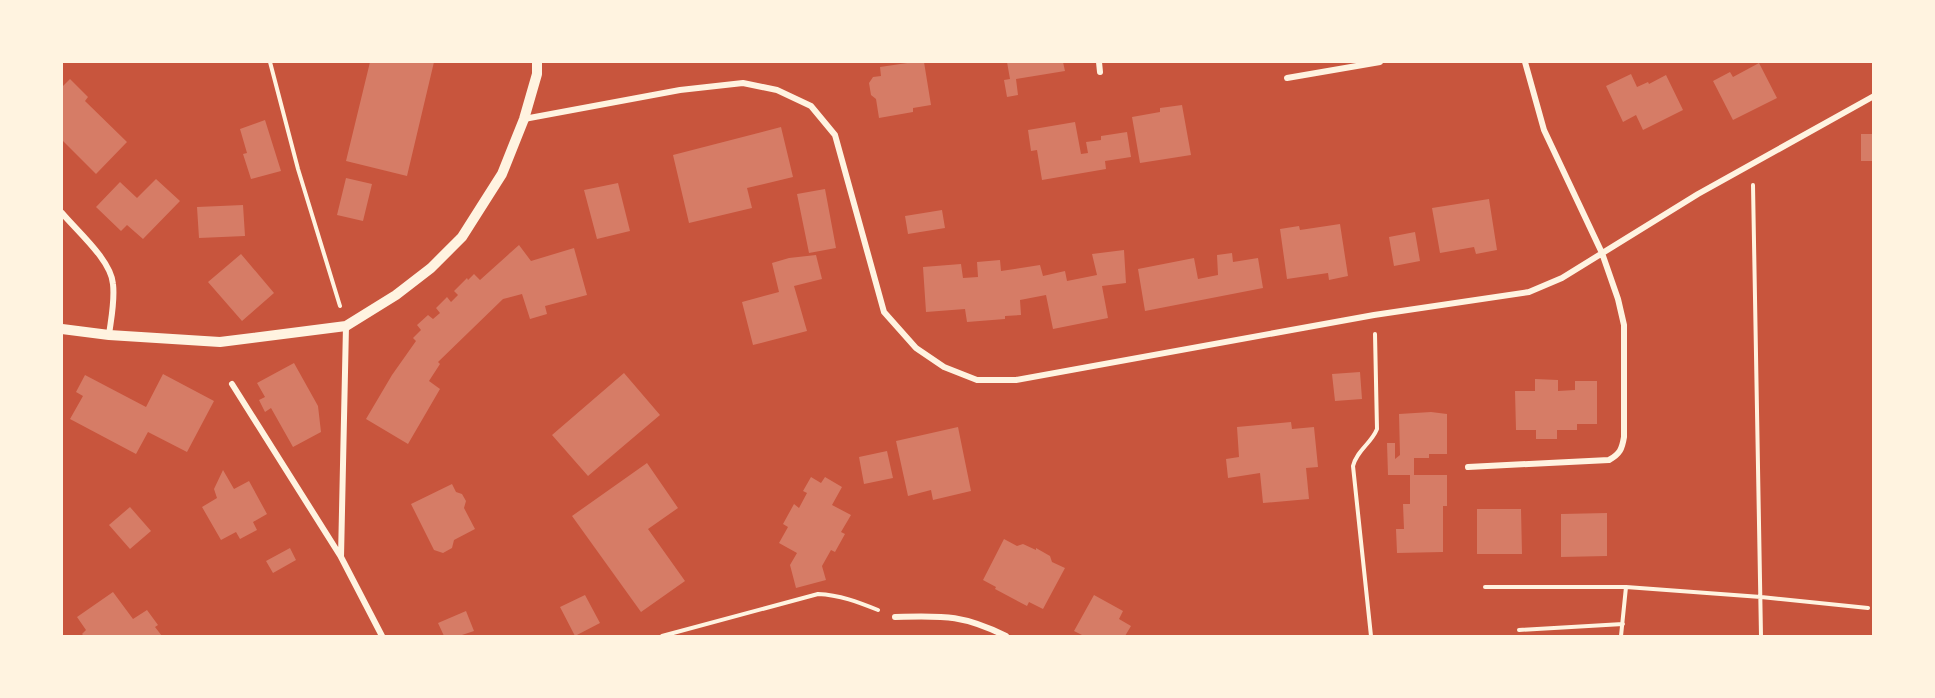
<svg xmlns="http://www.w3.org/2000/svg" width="1935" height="698" font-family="Figtree,sans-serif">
  <rect width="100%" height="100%" fill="#c8553d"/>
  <path fill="#d67c66" d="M 370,62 L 434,62 L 407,176 L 346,161 Z
    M 914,62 L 924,62 L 931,105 L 913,108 L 913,112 L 879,118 L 876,99 L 871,95 L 869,83 L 873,77 L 881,76 L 880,67 Z
    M 1007,62 L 1063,62 L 1065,71 L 1016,79 L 1018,95 L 1007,97 L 1004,80 L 1010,79 Z
    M 1759,63 L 1777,98 L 1733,120 L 1713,81 L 1730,72 L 1733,77 Z
    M 1631,74 L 1637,87 L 1648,82 L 1649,84 L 1666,75 L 1683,110 L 1643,130 L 1636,115 L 1623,122 L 1606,86 Z
    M 70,79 L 88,97 L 85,101 L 127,142 L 96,174 L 62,140 L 62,87 Z
    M 1182,105 L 1191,155 L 1140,163 L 1132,117 L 1160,112 L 1160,108 Z
    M 265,120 L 281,171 L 251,179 L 243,154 L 247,153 L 240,129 Z
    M 1075,122 L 1081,154 L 1088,153 L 1086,142 L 1101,140 L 1101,136 L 1127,132 L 1131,157 L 1105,161 L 1106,169 L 1042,180 L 1037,150 L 1031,151 L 1028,130 Z
    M 781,127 L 793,177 L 747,188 L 752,208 L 689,223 L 673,155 Z
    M 1861,134 L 1874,134 L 1874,161 L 1861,161 Z
    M 346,178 L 372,184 L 363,221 L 337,215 Z
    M 156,179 L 180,201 L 143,239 L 127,225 L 121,231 L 96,207 L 120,182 L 137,198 Z
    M 618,183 L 630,231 L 597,239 L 584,190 Z
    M 825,189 L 836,248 L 809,253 L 797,194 Z
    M 1489,199 L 1497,250 L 1476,254 L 1474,247 L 1440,253 L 1432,208 Z
    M 243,205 L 245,236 L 199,238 L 197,207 Z
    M 942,210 L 945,228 L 908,234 L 905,216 Z
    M 1340,224 L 1348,276 L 1329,280 L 1328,273 L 1287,279 L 1280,229 L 1299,226 L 1300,230 Z
    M 1415,232 L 1420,261 L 1394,266 L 1389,237 Z
    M 519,245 L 531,261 L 574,248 L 587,295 L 545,306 L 547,314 L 530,319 L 522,294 L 503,299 L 438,362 L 440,364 L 429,381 L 440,389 L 408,444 L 366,419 L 392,375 L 416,341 L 413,338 L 421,330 L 417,325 L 428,315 L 433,319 L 440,313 L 436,308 L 447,297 L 451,302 L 458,295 L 454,291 L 467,278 L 468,280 L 474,274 L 480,280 Z
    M 1124,250 L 1126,283 L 1102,286 L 1108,318 L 1053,329 L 1046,295 L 1020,300 L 1021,315 L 1005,316 L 1005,319 L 967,322 L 965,309 L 926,312 L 923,267 L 961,264 L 963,278 L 978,277 L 977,262 L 1000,260 L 1001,271 L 1040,265 L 1043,276 L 1065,271 L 1067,281 L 1097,275 L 1092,254 Z
    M 1232,253 L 1233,262 L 1258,258 L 1263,288 L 1145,311 L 1138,269 L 1194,258 L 1198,279 L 1218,275 L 1217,255 Z
    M 241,254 L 274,293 L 242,321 L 208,282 Z
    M 816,255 L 822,279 L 794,286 L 807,331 L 753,345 L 742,302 L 779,292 L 772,263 L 789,258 Z
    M 294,363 L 318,406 L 321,432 L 293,447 L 271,408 L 265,412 L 259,400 L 265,397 L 257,383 Z
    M 1360,372 L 1362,399 L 1335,401 L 1332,374 Z
    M 624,373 L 660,415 L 588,476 L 552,435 Z
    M 163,374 L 214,401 L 187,452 L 148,432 L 136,454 L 70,419 L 83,396 L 76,392 L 85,375 L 146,407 Z
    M 1535,379 L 1558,380 L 1558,391 L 1575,390 L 1575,381 L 1597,381 L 1597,424 L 1577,424 L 1577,430 L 1557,430 L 1557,439 L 1536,439 L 1536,430 L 1516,430 L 1515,391 L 1535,391 Z
    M 1431,412 L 1447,414 L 1447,454 L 1429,454 L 1429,458 L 1414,458 L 1414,475 L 1447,475 L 1447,506 L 1443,506 L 1443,552 L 1397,553 L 1396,529 L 1404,529 L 1403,504 L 1410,504 L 1410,475 L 1388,475 L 1387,443 L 1395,443 L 1395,459 L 1400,455 L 1399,414 Z
    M 1291,422 L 1292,429 L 1314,427 L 1318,467 L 1306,468 L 1309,499 L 1263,503 L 1260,473 L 1228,478 L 1226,459 L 1239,457 L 1237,427 Z
    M 958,427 L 971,491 L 933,500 L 931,490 L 908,496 L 896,441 Z
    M 887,451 L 893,478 L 864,484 L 859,457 Z
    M 647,463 L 678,508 L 648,529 L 685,581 L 641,612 L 572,516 Z
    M 223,470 L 234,489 L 249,481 L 267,514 L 253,522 L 257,530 L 240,539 L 236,532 L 221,540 L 202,507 L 217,498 L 214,489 Z
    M 811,477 L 821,483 L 825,477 L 842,487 L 832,505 L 851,515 L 841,532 L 845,534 L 835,552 L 831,550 L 822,566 L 826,580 L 796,588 L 790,565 L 797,553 L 779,543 L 788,527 L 783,524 L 794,504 L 799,508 L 807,493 L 803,491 Z
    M 452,484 L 456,492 L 462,494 L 466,501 L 464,508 L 475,529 L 454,540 L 452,548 L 443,553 L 434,550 L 411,504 Z
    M 130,507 L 151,531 L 130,549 L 109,525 Z
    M 1477,509 L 1521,509 L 1522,554 L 1477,554 Z
    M 1607,513 L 1607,556 L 1561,557 L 1561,514 Z
    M 1004,539 L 1017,546 L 1023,544 L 1036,550 L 1036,548 L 1050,556 L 1052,562 L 1065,568 L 1043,609 L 1029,602 L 1027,606 L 995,589 L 996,587 L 983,580 Z
    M 290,548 L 296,560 L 273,573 L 266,561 Z
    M 113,592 L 133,619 L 147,610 L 158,625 L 155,627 L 162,636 L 84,636 L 82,634 L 86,630 L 77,617 Z
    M 585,595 L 600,623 L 575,636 L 560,607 Z
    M 1094,595 L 1123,611 L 1119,619 L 1131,626 L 1125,636 L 1084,636 L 1074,631 Z
    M 466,611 L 474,631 L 459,636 L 444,636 L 438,623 Z"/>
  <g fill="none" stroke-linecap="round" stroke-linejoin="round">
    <path stroke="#fff3e0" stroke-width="4" d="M 270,62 L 298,169 L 340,306
      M 1753,185 L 1761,636
      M 1485,587 L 1626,587 L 1621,636
      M 1626,587 L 1761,597 L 1868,608
      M 1519,630 L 1623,624
      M 662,636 L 818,594 C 840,595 858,602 878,610
      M 1371,636 L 1353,466 C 1357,450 1371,444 1377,429 L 1375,334"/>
    <path stroke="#fff3e0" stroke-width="6" d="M 1099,62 L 1100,72
      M 1287,78 L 1380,62
      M 524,119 L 680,90 L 743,83 L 777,90 L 811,106 L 835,135 L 884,312 L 916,348 L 944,367 L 977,380 L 1016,380 L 1374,315 L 1529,292 L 1562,278 L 1698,194 L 1874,96
      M 62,213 C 77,231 111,260 113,284 C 115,301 111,319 109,335
      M 232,384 L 341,557 L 382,636
      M 1468,467 L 1609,460 C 1620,454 1622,449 1624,437 L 1624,325 L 1618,299 L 1602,253 L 1544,130 L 1525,62
      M 341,557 L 346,326
      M 895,617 C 943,616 961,614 1006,636"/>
    <path stroke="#fff3e0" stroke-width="10" d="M 62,329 L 109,335 L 220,342 L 346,326 L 396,295 L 431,268 L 462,237 L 502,174 L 524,119 L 537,74 L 537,62"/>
  </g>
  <rect width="1935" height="698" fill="none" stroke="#fff3e0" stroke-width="126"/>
</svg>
